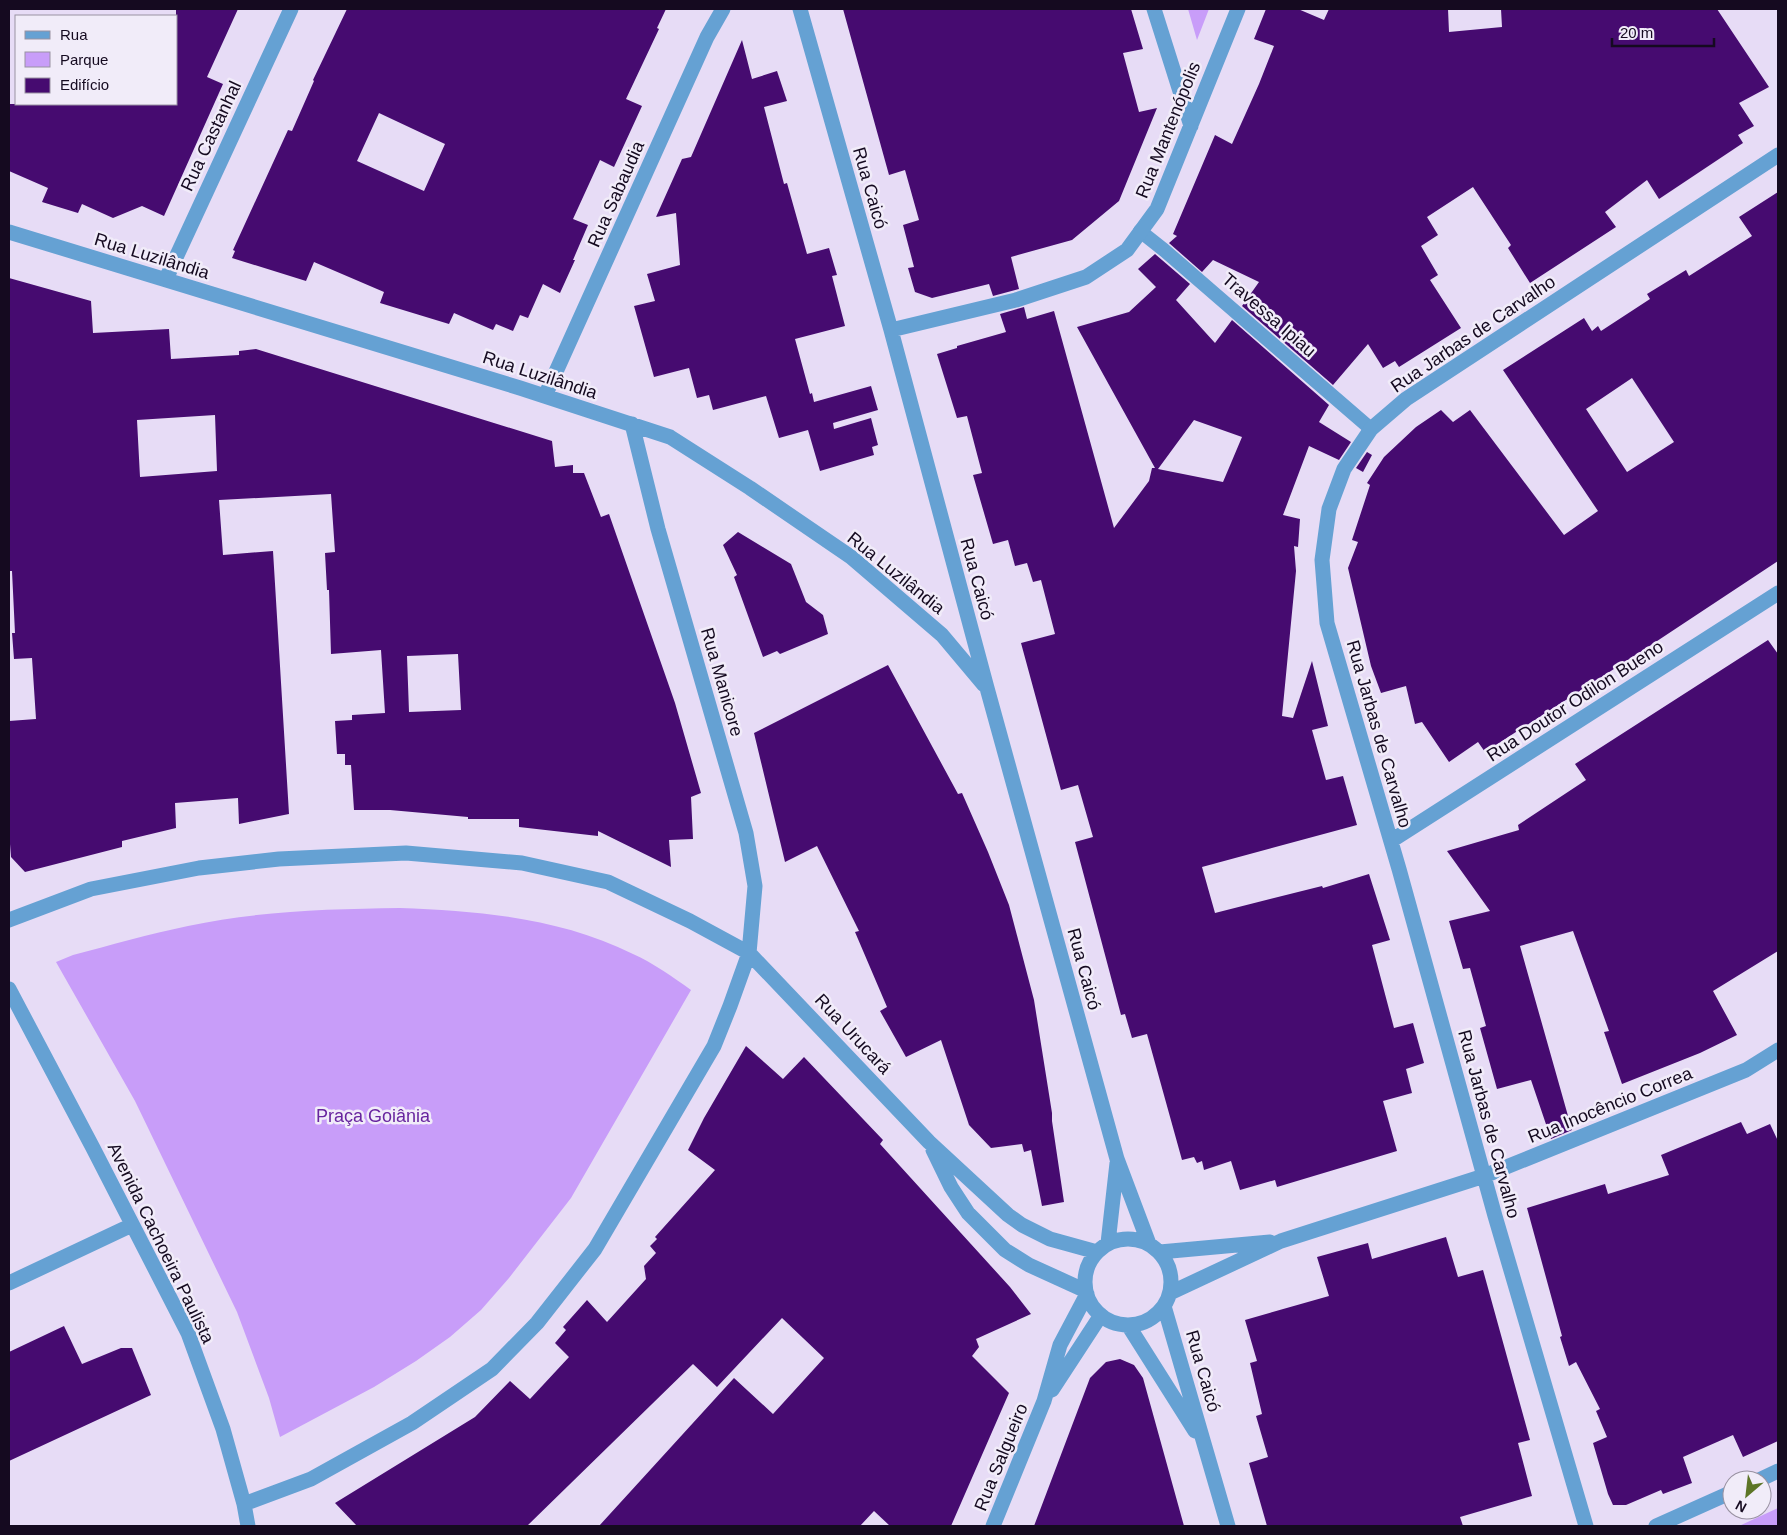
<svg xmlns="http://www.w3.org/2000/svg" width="1787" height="1535" font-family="Helvetica,sans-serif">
  <rect width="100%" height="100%" fill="#e7dcf6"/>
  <path fill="#c89df9" d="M 1188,9 L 1209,9 L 1197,40 Z
    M 400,908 C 481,911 560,918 633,954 C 653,963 673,977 691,990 L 571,1198 L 509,1278 L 481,1310 L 450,1337 L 416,1361 L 374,1387 L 280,1437 L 269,1398 L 237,1312 L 135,1101 L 56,962 L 73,955 C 111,945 149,934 188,926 C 258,911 329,909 400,908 Z
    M 1778,1508 L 1778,1526 L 1739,1526 Z"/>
  <path fill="#460b70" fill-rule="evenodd" d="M 176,9 L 238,9 L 207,77 L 223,84 L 164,216 L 142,206 L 113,218 L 82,204 L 78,213 L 42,202 L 48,188 L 9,171 L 9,104 L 176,104 Z
    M 347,9 L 666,9 L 657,28 L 659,29 L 626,99 L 642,106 L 614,167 L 600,160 L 573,219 L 588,225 L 573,260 L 575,260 L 560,293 L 543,284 L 528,318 L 520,315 L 513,331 L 496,324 L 493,330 L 454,313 L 449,324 L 380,303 L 384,292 L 314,262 L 306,281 L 232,258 L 235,251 L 233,250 L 288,130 L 292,131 L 314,81 L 313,80 ZM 379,113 L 445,144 L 424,191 L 357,161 Z
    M 843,9 L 1131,9 L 1143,49 L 1123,53 L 1139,112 L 1157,108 L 1119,201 L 1072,240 L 1011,257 L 1019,289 L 993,296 L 989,284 L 932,298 L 915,292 L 908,268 L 914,267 L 903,225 L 919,220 L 905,170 L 889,175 Z
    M 1266,9 L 1298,9 L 1324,20 L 1329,9 L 1448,9 L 1449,32 L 1502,27 L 1501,9 L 1717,9 L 1769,87 L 1739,103 L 1754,126 L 1738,135 L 1743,143 L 1659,199 L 1647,180 L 1605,212 L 1616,227 L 1530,283 L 1508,248 L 1511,245 L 1473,187 L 1427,217 L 1438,235 L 1421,246 L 1438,275 L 1430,280 L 1461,328 L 1399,367 L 1395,361 L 1383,368 L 1368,344 L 1333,385 L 1242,306 L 1259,282 L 1213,260 L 1202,272 L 1169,243 L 1177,236 L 1173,234 L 1215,135 L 1232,144 L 1259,84 L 1274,46 L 1254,39 Z
    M 742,40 L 752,79 L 777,71 L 787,101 L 764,107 L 784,184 L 787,183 L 807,254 L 829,248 L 837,275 L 832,276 L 845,326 L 795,339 L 810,394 L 812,393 L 814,402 L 871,386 L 878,410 L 833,423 L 834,429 L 871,418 L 878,445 L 872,447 L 874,455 L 820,471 L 808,430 L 779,438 L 766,396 L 713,410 L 709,395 L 697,398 L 689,368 L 654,377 L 634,306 L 655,301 L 647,274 L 680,265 L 676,213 L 656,217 L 682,159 L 691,157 Z
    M 1778,192 L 1778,561 L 1648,647 L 1485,752 L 1478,742 L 1449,762 L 1422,722 L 1415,724 L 1406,686 L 1381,693 L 1371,666 L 1348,568 L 1358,542 L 1352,540 L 1370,485 L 1367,483 L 1384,457 L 1416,427 L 1441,410 L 1453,422 L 1470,410 L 1564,535 L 1598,511 L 1503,370 L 1584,318 L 1592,331 L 1598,326 L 1601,331 L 1650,299 L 1647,294 L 1686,270 L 1689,276 L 1752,236 L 1739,217 ZM 1632,378 L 1674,442 L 1627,472 L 1586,409 Z
    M 1155,254 L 1190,284 L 1176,300 L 1215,343 L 1232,320 L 1329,405 L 1319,422 L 1351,442 L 1339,460 L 1309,446 L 1283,515 L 1300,519 L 1298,547 L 1294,546 L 1296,571 L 1282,716 L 1293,718 L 1312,661 L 1328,726 L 1312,730 L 1326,780 L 1343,776 L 1357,825 L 1202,867 L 1215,913 L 1322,886 L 1323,888 L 1369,874 L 1390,940 L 1372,945 L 1394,1028 L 1413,1023 L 1424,1063 L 1406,1069 L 1412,1093 L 1383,1101 L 1397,1151 L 1277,1187 L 1275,1180 L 1240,1190 L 1231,1161 L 1204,1170 L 1202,1161 L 1197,1163 L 1194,1157 L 1182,1160 L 1147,1034 L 1132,1038 L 1125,1014 L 1121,1015 L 1075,842 L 1093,837 L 1078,785 L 1061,790 L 1021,643 L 1055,634 L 1041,580 L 1033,582 L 1027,563 L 1015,566 L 1008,540 L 993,544 L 973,475 L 982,473 L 967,416 L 957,418 L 937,354 L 957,348 L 957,346 L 1006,332 L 1000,314 L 1024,307 L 1027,319 L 1054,311 L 1114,528 L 1149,481 L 1152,468 L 1155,468 L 1077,327 L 1129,312 L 1156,287 L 1138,269 ZM 1194,420 L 1242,437 L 1223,482 L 1158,469 Z
    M 9,278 L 91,301 L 93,333 L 169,329 L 171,359 L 239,355 L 239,351 L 256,349 L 552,441 L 555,467 L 573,465 L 573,473 L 584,473 L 601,517 L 609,514 L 675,703 L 701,793 L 691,797 L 693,839 L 669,840 L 671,867 L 598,831 L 598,836 L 519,827 L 519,819 L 468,819 L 468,817 L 390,810 L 354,810 L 351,765 L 345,765 L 345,754 L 337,754 L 335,721 L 352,720 L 352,715 L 385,713 L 381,650 L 331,654 L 329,590 L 327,590 L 325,553 L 335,552 L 331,494 L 219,500 L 223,555 L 273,551 L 289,814 L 239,824 L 238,798 L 175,803 L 176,828 L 122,841 L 122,847 L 25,872 L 11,857 L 9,831 L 9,721 L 36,719 L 32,658 L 14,659 L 12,633 L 15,633 L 12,571 L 10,571 L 9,550 ZM 215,415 L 217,471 L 140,477 L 137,420 ZM 458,654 L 461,710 L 409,712 L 407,656 Z
    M 1367,452 L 1372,455 L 1363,472 L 1356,468 Z
    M 738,532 L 791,564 L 806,602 L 823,615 L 828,634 L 780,654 L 777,651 L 763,657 L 734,577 L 737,575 L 723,545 Z
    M 1768,640 L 1778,654 L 1778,951 L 1713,991 L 1737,1035 L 1700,1053 L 1622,1084 L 1604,1032 L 1609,1031 L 1573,931 L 1520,946 L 1572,1130 L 1551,1139 L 1531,1080 L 1497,1089 L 1480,1028 L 1486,1026 L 1470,968 L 1463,969 L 1449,921 L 1490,911 L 1447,851 L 1519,830 L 1518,825 L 1586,780 L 1575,764 Z
    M 888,665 L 958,794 L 962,793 L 988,852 L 1009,905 L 1034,1000 L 1052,1113 L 1052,1121 L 1064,1202 L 1042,1206 L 1031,1150 L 1024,1152 L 1022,1144 L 991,1148 L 969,1125 L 941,1040 L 906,1057 L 880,1011 L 887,1007 L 855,932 L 859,931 L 817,846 L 785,862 L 754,733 Z
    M 746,1046 L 783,1079 L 804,1057 L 883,1140 L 880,1144 L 1010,1287 L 1031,1314 L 976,1339 L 979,1347 L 972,1356 L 1009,1393 L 951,1526 L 890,1526 L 874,1511 L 860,1526 L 599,1526 L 734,1378 L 773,1414 L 824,1358 L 782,1318 L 717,1387 L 693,1364 L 527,1526 L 357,1526 L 335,1503 L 475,1417 L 510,1381 L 530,1399 L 569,1357 L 555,1343 L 566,1330 L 563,1327 L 587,1300 L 607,1322 L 646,1279 L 644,1266 L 656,1253 L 650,1246 L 657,1239 L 655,1237 L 715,1170 L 688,1150 L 704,1118 Z
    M 1741,1122 L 1747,1134 L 1770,1124 L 1778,1141 L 1778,1441 L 1743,1457 L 1733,1435 L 1683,1457 L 1692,1483 L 1663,1494 L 1661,1490 L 1626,1505 L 1613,1505 L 1608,1494 L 1593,1443 L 1607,1437 L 1596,1411 L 1600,1409 L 1576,1362 L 1569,1366 L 1560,1337 L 1562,1336 L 1527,1208 L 1605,1184 L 1608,1194 L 1669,1175 L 1661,1155 Z
    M 1446,1237 L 1458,1277 L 1483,1270 L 1530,1440 L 1518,1443 L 1532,1496 L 1460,1517 L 1463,1526 L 1267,1526 L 1249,1463 L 1268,1457 L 1256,1416 L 1262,1414 L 1250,1363 L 1257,1361 L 1245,1320 L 1329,1296 L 1317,1257 L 1368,1243 L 1372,1259 Z
    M 64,1326 L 82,1364 L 121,1348 L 132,1348 L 151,1395 L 9,1461 L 9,1352 Z
    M 1120,1359 L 1134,1365 L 1143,1378 L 1184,1526 L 1034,1526 L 1090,1378 L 1106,1362 Z"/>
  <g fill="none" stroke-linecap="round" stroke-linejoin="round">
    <path stroke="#65a1d3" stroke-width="14" d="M 1140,231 L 1164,250 L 1371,429"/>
    <path stroke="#65a1d3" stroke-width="15" d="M 800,9 L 891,330 L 987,688 L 1117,1159 L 1149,1244
      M 1154,9 L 1191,126
      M 9,232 L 520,388 L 670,437 L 750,488 L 851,557 L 942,635 L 984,685
      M 166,279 L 291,9
      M 891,330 L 1016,300 L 1086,277 L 1127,250 L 1157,209 L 1238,9
      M 545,396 L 707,37 L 723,9
      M 1391,841 L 1778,593
      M 9,920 L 91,889 L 199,868 L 279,859 L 406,853 L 522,863 L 608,882 L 690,921 L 749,953 L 929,1142 L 1008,1215 L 1022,1225 L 1050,1239 L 1097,1252
      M 9,989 L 93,1148 L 188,1333 L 223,1429 L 244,1504 L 248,1526
      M 933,1150 L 951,1187 L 968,1213 L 1005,1250 L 1029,1265 L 1086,1291
      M1085 1282a43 43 0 1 1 86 0a43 43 0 1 1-86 0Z
      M 1108,1243 L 1117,1163
      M 1160,1252 L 1270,1242
      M 9,1283 L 132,1225
      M 1170,1293 L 1281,1241 L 1484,1176 L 1746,1070 L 1778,1050
      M 1164,1306 L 1228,1526
      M 1128,1325 L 1195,1431
      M 1052,1390 L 1101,1315
      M 1759,1480 L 1778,1471
      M 244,1504 L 311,1479 L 412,1423 L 492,1369 L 537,1323 L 595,1249 L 714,1046 L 730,1006 L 749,953 L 755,886 L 746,833 L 658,529 L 632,424
      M 993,1526 L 1044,1401 L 1060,1345 L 1087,1294
      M 1586,1526 L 1495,1216 L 1399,869 L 1327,623 L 1322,560 L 1329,509 L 1344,469 L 1371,429 L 1406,399 L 1778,155
      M 1656,1526 L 1732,1492"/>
  </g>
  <g text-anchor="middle" stroke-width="5" stroke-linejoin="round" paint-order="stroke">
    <g font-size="18" fill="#150a20" stroke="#f1ecf9">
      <text transform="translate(1168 130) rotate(-68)" y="6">Rua Mantenópolis</text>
      <text transform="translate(211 136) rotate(-65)" y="6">Rua Castanhal</text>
      <text transform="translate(870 188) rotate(74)" y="6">Rua Caicó</text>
      <text transform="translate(616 194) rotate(-66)" y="6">Rua Sabaudia</text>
      <text transform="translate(152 256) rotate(17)" y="6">Rua Luzilândia</text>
      <text transform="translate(1269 315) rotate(41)" y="6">Travessa Ipiau</text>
      <text transform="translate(1473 334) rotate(-34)" y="6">Rua Jarbas de Carvalho</text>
      <text transform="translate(540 375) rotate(18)" y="6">Rua Luzilândia</text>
      <text transform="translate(896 573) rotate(39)" y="6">Rua Luzilândia</text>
      <text transform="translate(977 579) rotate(75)" y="6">Rua Caicó</text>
      <text transform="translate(722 682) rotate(74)" y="6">Rua Manicore</text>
      <text transform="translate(1575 701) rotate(-33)" y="6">Rua Doutor Odilon Bueno</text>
      <text transform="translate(1379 734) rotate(74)" y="6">Rua Jarbas de Carvalho</text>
      <text transform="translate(1084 969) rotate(75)" y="6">Rua Caicó</text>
      <text transform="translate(853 1034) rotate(47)" y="6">Rua Urucará</text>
      <text transform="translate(1610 1105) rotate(-22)" y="6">Rua Inocêncio Correa</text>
      <text transform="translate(1489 1124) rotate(75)" y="6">Rua Jarbas de Carvalho</text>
      <text transform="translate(161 1243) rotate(64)" y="6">Avenida Cachoeira Paulista</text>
      <text transform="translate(1203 1371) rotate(74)" y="6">Rua Caicó</text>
      <text transform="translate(1001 1457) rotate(-68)" y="6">Rua Salgueiro</text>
    </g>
    <g font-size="18" fill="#68259f" stroke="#f1ecf9">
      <text x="373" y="1122">Praça Goiânia</text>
    </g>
  </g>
  <rect width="1787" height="1535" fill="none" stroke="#150a20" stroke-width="20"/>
  <rect x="15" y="15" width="162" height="90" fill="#f1ecf9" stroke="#9992a2"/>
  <rect x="25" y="31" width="25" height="8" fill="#65a1d3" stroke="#9992a2"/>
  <text x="60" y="40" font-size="15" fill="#150a20">Rua</text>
  <rect x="25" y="52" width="25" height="15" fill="#c89df9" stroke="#9992a2"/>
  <text x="60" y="65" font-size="15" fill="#150a20">Parque</text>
  <rect x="25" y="78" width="25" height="15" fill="#460b70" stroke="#9992a2"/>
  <text x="60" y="90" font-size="15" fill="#150a20">Edifício</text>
  <g transform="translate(1747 1495) rotate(208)"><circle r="24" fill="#f1ecf9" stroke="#9992a2"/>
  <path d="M0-4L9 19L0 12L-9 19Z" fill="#5d7527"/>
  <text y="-8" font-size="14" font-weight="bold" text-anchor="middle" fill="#150a20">N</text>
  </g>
  <path d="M1612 38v8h102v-8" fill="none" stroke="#150a20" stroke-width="2.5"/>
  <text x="1620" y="38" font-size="15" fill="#150a20" stroke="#f1ecf9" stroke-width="4" paint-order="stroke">20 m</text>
</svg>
